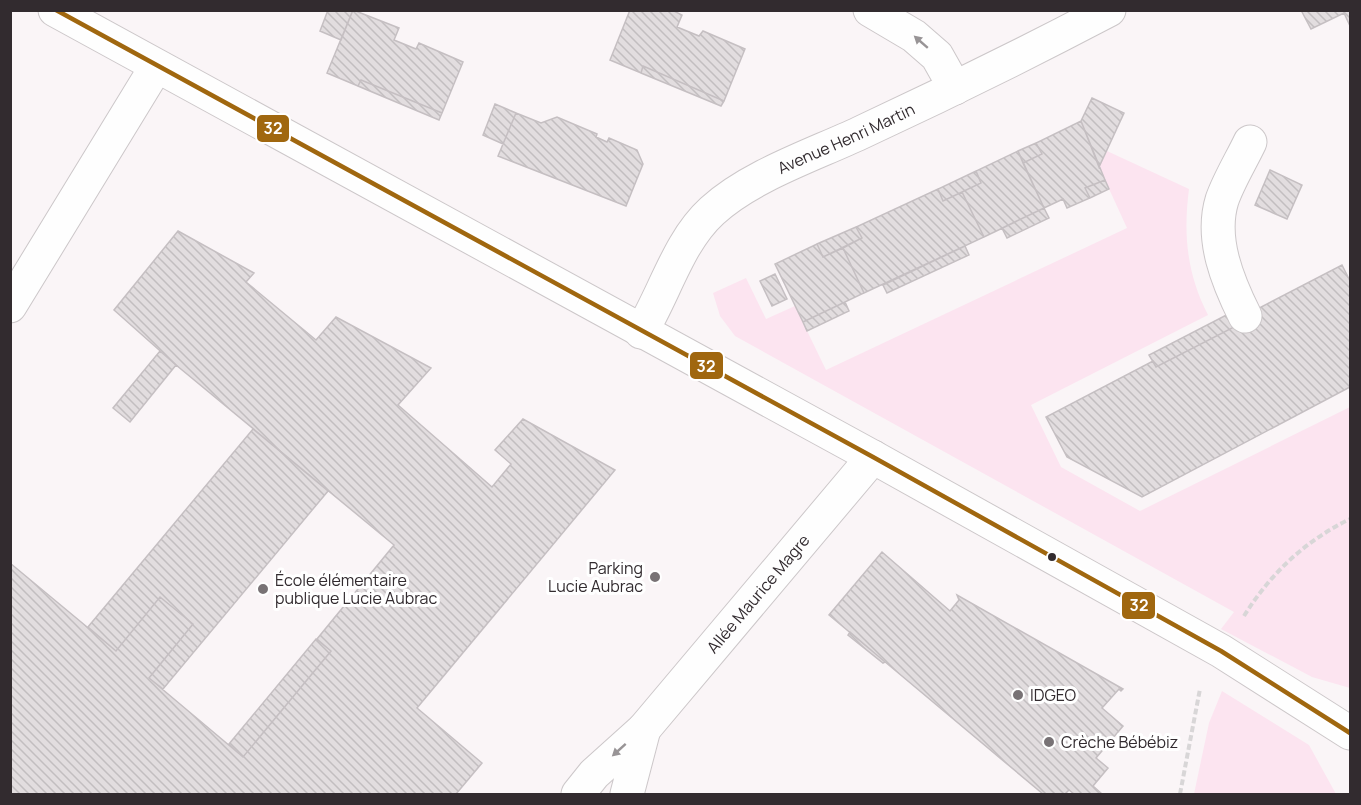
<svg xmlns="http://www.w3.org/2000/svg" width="1361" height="805" font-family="Manrope,sans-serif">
  <defs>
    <pattern id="building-back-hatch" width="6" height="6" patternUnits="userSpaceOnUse" patternTransform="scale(1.5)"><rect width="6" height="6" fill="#e2dddf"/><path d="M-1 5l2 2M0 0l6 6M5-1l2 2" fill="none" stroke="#c2bec0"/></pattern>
  </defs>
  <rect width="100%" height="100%" fill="#faf5f7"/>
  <path fill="#fce4f0" d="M 1107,151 L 1189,189 C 1183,235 1187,274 1208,315 L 1031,405 L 1061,467 L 1140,511 L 1350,407 L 1350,688 L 1312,677 L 1221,629 L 1234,612 L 735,336 L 720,316 L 713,293 L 746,278 L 766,319 L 795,306 L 826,370 L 1127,228 L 1099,167 Z
    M 1222,691 L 1309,745 L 1336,794 L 1194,794 L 1209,723 Z"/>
  <path fill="url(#building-back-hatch)" stroke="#c5bfc2" stroke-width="1.5" d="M 328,10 L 353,10 L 341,40 L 320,31 Z
    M 353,10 L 399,28 L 394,40 L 416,49 L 419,43 L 463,62 L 442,113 L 361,80 L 358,86 L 327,73 Z
    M 630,10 L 672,10 L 682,15 L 677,27 L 699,36 L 703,31 L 745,49 L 724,101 L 643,66 L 641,73 L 610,60 Z
    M 1301,10 L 1350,10 L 1350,26 L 1344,13 L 1311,29 Z
    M 643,66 L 724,101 L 721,106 L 641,73 Z
    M 361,80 L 442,113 L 439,120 L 358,86 Z
    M 1092,98 L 1124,113 L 1099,167 L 1081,121 Z
    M 495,104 L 516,113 L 503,144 L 483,135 Z
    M 516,113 L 541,123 L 557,117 L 597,134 L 596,137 L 607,142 L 609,138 L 637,150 L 643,164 L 626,206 L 498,156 Z
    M 1081,121 L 1105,180 L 1085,188 L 1090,198 L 1067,208 L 1063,199 L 1044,208 L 1023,163 L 1042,154 L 1036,143 Z
    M 1036,143 L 1042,154 L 1023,163 L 1018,151 Z
    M 1018,151 L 1044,208 L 984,237 L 962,192 L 981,183 L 976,171 Z
    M 1270,170 L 1302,185 L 1287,219 L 1255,205 Z
    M 976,171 L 981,183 L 943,201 L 938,189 Z
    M 1105,180 L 1109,189 L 1090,198 L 1085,188 Z
    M 938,189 L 943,201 L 962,192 L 984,237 L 864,293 L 843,248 L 862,238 L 856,227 Z
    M 1044,208 L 1049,218 L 1007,238 L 1002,228 Z
    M 856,227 L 862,238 L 823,257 L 817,244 Z
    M 178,231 L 254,273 L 246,282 L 316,340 L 336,317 L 431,368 L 398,405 L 492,487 L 511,464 L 495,450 L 523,419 L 615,470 L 417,708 L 482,763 L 456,794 L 10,794 L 10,563 L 116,651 L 160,597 L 193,624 L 149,678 L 243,757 L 331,651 L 317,639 L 394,545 L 176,365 L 114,310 Z
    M 817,244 L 823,257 L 843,248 L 864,293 L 803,322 L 775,264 Z
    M 965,246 L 969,255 L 887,293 L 883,285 Z
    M 1342,265 L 1350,281 L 1350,387 L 1142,497 L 1067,457 L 1046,417 L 1153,361 L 1156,367 L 1242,323 L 1240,318 Z
    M 775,274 L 787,299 L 772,306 L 760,281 Z
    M 845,302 L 849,311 L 807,331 L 803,322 Z
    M 1236,310 L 1242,323 L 1156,367 L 1149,355 Z
    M 160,351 L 176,365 L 130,422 L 113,408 Z
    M 253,429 L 328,491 L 163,689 L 149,678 L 193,624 L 160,597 L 116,651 L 88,627 Z
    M 882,552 L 950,611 L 959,600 L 957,595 L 1123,689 L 1121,691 L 1119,689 L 1102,708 L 1123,726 L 1096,758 L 1108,768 L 1093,786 L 1102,794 L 1074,794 L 1069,790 L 1065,794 L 1043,794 L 829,615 Z
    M 850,632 L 885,662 L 883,663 L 848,635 Z
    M 316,639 L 331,651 L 243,757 L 229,744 Z"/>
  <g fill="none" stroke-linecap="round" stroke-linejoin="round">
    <defs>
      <g id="minor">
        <path d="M 55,10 L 873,457 L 1221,651 L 1350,733"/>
        <path d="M 870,10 L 914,36 L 937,56 L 955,88"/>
        <path d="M 10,306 L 156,67"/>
        <path d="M 1245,316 C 1228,282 1210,239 1222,200 C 1229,180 1241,161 1250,142"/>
        <path id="s1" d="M 641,332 C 665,293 678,242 712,211 C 750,176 813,155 860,133 C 944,94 1027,53 1109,10"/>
        <path id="s2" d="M 644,729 L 873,457"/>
        <path d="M 578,794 L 594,774 L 644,729 L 627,794"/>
      </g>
    </defs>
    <use href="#minor" stroke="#ccc7c9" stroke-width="35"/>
    <path stroke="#d8d6d7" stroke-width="4" stroke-dasharray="6 3" stroke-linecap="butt" d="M 1244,616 C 1271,573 1305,541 1350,519
      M 1180,794 L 1200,689"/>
    <use href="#minor" stroke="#fefefe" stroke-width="33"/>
    <defs>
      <path id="bus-1" d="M 56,10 L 873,457 L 1221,651 L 1350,733"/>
    </defs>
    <use href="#bus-1" stroke="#fff" stroke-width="9"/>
    <use href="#bus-1" stroke="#a0670f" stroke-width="4.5"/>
  </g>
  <defs><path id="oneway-solid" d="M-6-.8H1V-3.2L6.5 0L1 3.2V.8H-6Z" transform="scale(1.5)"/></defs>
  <g fill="#989496">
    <use href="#oneway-solid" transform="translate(921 42) rotate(-139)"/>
    <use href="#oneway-solid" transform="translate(619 750) rotate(138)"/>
  </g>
  <circle fill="#322b2f" stroke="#fff" stroke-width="2" cx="1052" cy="557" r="5"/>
  <g fill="#787275" stroke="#fff" stroke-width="2">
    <circle cx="655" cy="577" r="6"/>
    <circle cx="263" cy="589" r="6"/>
    <circle cx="1018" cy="695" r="6"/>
    <circle cx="1049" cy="742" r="6"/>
  </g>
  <g text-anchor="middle" stroke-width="6" stroke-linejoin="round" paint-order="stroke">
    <g font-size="16" fill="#322b2f" stroke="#fff">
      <text dy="6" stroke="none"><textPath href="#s1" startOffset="294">Avenue Henri Martin</textPath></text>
      <text dy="6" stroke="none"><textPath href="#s2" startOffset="177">Allée Maurice Magre</textPath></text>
    </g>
    <g font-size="16" fill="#322b2f" stroke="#fff" text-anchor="start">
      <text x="643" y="574" text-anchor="end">Parking<tspan x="643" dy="18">Lucie Aubrac</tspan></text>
      <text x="275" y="586">École élémentaire<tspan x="275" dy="18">publique Lucie Aubrac</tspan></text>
      <text x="1030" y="701">IDGEO</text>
      <text x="1061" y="748">Crèche Bébébiz</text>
    </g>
  </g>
  <g stroke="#fff" stroke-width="2">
    <rect x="256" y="114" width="34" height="29" rx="6" fill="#a0670f"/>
    <rect x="689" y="351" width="35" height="29" rx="6" fill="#a0670f"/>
    <rect x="1121" y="591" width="35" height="29" rx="6" fill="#a0670f"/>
  </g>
  <g font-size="16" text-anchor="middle" font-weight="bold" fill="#fff">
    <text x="273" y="134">32</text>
    <text x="706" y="372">32</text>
    <text x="1139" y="611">32</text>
  </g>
  <rect width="1361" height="805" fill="none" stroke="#322b2f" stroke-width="24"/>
</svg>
